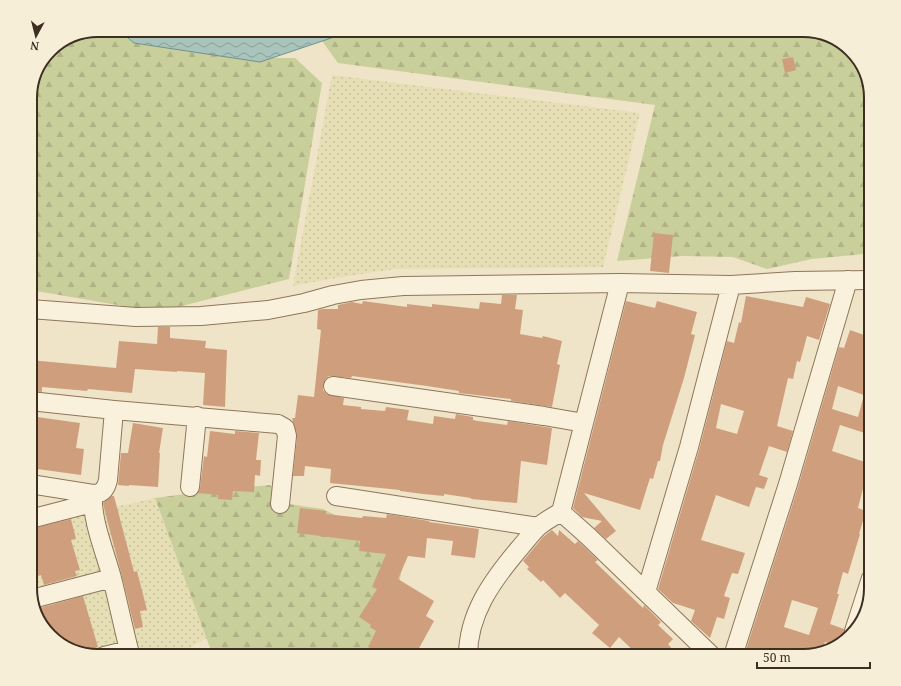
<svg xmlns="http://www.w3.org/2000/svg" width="901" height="686" font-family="'Noto Serif',serif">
  <defs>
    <pattern id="farmland-dots" width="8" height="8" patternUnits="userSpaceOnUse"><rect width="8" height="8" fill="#e6deb5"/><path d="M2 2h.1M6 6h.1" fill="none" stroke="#c6bf9b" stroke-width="1.8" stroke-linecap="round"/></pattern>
    <pattern id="forest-firs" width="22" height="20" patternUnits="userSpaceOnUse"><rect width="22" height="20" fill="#c9cf9b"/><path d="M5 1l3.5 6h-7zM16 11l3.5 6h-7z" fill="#aeb285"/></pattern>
    <pattern id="water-waves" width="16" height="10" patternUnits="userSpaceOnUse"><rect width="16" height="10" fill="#a9c4bc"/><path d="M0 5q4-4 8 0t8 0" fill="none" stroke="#8ba098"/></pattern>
  </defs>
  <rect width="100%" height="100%" fill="#f0e4c8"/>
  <path fill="url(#farmland-dots)" d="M 332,75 L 640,113 L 603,267 L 395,269 L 330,279 L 293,286 Z
    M 155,498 L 207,638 L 175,656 L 98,656 L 57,642 L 37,618 L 30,592 L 30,526 Z"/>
  <path fill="url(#forest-firs)" d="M 98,30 L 114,30 L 134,43 L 246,58 L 295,58 L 322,83 L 289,279 L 158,312 L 30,290 L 30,94 L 37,68 L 53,47 Z
    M 329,30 L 803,30 L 844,44 L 864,68 L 871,98 L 871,255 L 864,254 L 812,259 L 767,269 L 733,257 L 682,256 L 617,261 L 655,105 L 338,63 L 317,34 Z
    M 270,485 L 289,504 L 323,509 L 405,548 L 388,656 L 213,656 L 155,498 L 207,491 Z"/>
  <path fill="url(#water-waves)" stroke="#6f938a" d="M 118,30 L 355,30 L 260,62 L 134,43 Z"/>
  <path fill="#cf9f7d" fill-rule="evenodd" d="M 793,57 L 796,70 L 785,73 L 782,59 Z
    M 654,233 L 673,235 L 669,273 L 650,271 Z
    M 502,295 L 517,295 L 515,309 L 523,310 L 520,334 L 542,338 L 543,336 L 562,341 L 557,364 L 560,365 L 552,407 L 511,401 L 511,399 L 459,393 L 459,391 L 427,386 L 352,376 L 351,378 L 329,376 L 325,380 L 323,385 L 323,390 L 327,394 L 344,398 L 343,405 L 361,407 L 361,409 L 385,411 L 386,407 L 409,410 L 407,420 L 433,424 L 434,416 L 455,419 L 456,414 L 473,417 L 473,420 L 478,421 L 507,425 L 508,421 L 552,428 L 547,465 L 521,461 L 517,503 L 471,499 L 471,498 L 444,494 L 444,496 L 423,494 L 400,491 L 400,490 L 330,483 L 331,469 L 305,466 L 304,476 L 293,476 L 297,437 L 292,418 L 295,418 L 298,395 L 314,397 L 321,330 L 317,329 L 318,310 L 323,309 L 338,309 L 338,305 L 352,302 L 362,304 L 363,301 L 407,307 L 407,304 L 432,307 L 432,304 L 479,309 L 480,302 L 501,304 Z
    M 746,296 L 803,307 L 806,297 L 830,304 L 819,340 L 807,336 L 800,362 L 797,361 L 793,379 L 788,378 L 777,426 L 793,431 L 787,452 L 769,446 L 759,475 L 768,478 L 764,489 L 756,487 L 749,507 L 716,495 L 701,540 L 745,553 L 738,574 L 732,573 L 724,596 L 730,598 L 724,619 L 717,617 L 710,638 L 691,621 L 695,610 L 673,603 L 658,589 L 699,450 L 727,341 L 734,343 L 739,322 L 741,323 ZM 721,404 L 744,411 L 737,434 L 716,428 Z
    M 626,301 L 655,308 L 657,301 L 697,312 L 691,334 L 695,335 L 684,378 L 663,445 L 660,461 L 658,461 L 653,479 L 650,478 L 640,510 L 584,493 L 616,531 L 606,539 L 594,528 L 602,521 L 582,517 L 573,508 Z
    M 158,327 L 170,327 L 170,338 L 206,341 L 205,348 L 227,350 L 225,407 L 203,405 L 205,373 L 177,371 L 177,372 L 135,369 L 132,393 L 88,389 L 87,391 L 42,387 L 42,392 L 30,391 L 30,360 L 116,368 L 119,341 L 157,344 Z
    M 850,330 L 870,337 L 867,347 L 871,348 L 871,435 L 840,425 L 832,451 L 871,464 L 871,475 L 867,486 L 864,485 L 858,508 L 866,511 L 859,534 L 860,534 L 848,574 L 843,572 L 837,594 L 839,594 L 830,624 L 844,629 L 844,635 L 842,641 L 837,646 L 825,642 L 822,652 L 803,656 L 744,656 L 798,487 L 839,347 L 844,348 ZM 838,386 L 864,395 L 858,417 L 832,409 ZM 792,600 L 818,608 L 809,635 L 784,627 Z
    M 30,416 L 80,423 L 76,448 L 84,449 L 81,475 L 30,468 Z
    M 133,423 L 163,428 L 159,453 L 160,453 L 158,487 L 129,485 L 129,486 L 118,485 L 121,453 L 128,453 Z
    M 210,431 L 235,434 L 235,431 L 259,433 L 256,460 L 261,460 L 260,476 L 255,475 L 254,492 L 233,491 L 232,500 L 218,499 L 218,495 L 198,493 L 200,488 L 204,456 L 207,457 Z
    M 112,496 L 114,496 L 134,572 L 137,571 L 147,610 L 140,611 L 143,627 L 135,629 L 122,576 L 105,512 L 103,503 Z
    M 300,508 L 326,511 L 326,514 L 362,518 L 363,516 L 386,518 L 387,514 L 429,521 L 429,522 L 479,529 L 475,558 L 451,555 L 453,541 L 427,538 L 425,558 L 408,556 L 398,579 L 434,601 L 426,616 L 434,621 L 417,652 L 410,649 L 407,656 L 385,656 L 368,647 L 376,631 L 370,627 L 371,625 L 359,617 L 377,589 L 372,587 L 386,554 L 359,551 L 360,541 L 297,533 Z
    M 71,519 L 76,539 L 71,540 L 80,570 L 75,571 L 77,576 L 44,585 L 41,575 L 30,578 L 30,529 Z
    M 552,530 L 558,536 L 559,530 L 575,544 L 578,541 L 598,560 L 595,562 L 643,608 L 644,605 L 661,622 L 658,625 L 673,639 L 668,644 L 678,656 L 639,656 L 619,637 L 610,648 L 592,633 L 599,625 L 565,593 L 560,598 L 543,580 L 541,582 L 527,569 L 529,567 L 523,561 L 543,537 Z
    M 83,596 L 98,647 L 84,651 L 82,646 L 73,648 L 57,642 L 38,619 L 36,609 Z"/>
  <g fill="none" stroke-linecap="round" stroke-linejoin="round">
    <defs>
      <path id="street" d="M 30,309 L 136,317 L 201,316 L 268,310 L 304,303 L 333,295 L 361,290 L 403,286 L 620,283 L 731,285 L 795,281 L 871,280
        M 333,386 L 544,416 L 584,423
        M 30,401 L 114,410 L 278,424 L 285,428 L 287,436 L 280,504
        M 30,484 L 93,494 C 102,494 106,489 108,480 L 114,410
        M 190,487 L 197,416
        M 93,494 C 91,519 105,552 112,578 C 118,602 123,626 129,650 L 104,656
        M 336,496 L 538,527
        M 561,512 L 589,537 L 712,656
        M 30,519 L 92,503
        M 646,592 L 689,447 L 731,285
        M 32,599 L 112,578
        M 854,631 L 871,578
        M 468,656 C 468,614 492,581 518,550 C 525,542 531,534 538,527 C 545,521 554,516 561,512 L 620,283
        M 733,656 L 788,484 L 848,280"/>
    </defs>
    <use href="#street" stroke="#8d765c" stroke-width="20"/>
    <use href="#street" stroke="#faf1dc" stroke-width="18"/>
  </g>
  <path d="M0 0H901V686H0ZM98 37H803A61 61 0 0 1 864 98V588A61 61 0 0 1 803 649H98A61 61 0 0 1 37 588V98A61 61 0 0 1 98 37Z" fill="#f7eed8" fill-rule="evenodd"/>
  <path fill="none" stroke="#3d2e20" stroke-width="2" d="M98 37H803A61 61 0 0 1 864 98V588A61 61 0 0 1 803 649H98A61 61 0 0 1 37 588V98A61 61 0 0 1 98 37Z"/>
  <g transform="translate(36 36) rotate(187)" stroke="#f7eed8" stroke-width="3" paint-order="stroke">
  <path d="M0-3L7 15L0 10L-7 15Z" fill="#3d2e20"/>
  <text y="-6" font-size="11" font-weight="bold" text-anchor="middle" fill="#3d2e20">N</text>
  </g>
  <path d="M757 662v6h113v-6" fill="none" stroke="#3d2e20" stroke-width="2"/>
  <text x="763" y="662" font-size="12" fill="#3d2e20" stroke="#f7eed8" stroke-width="3" paint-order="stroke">50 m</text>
</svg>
